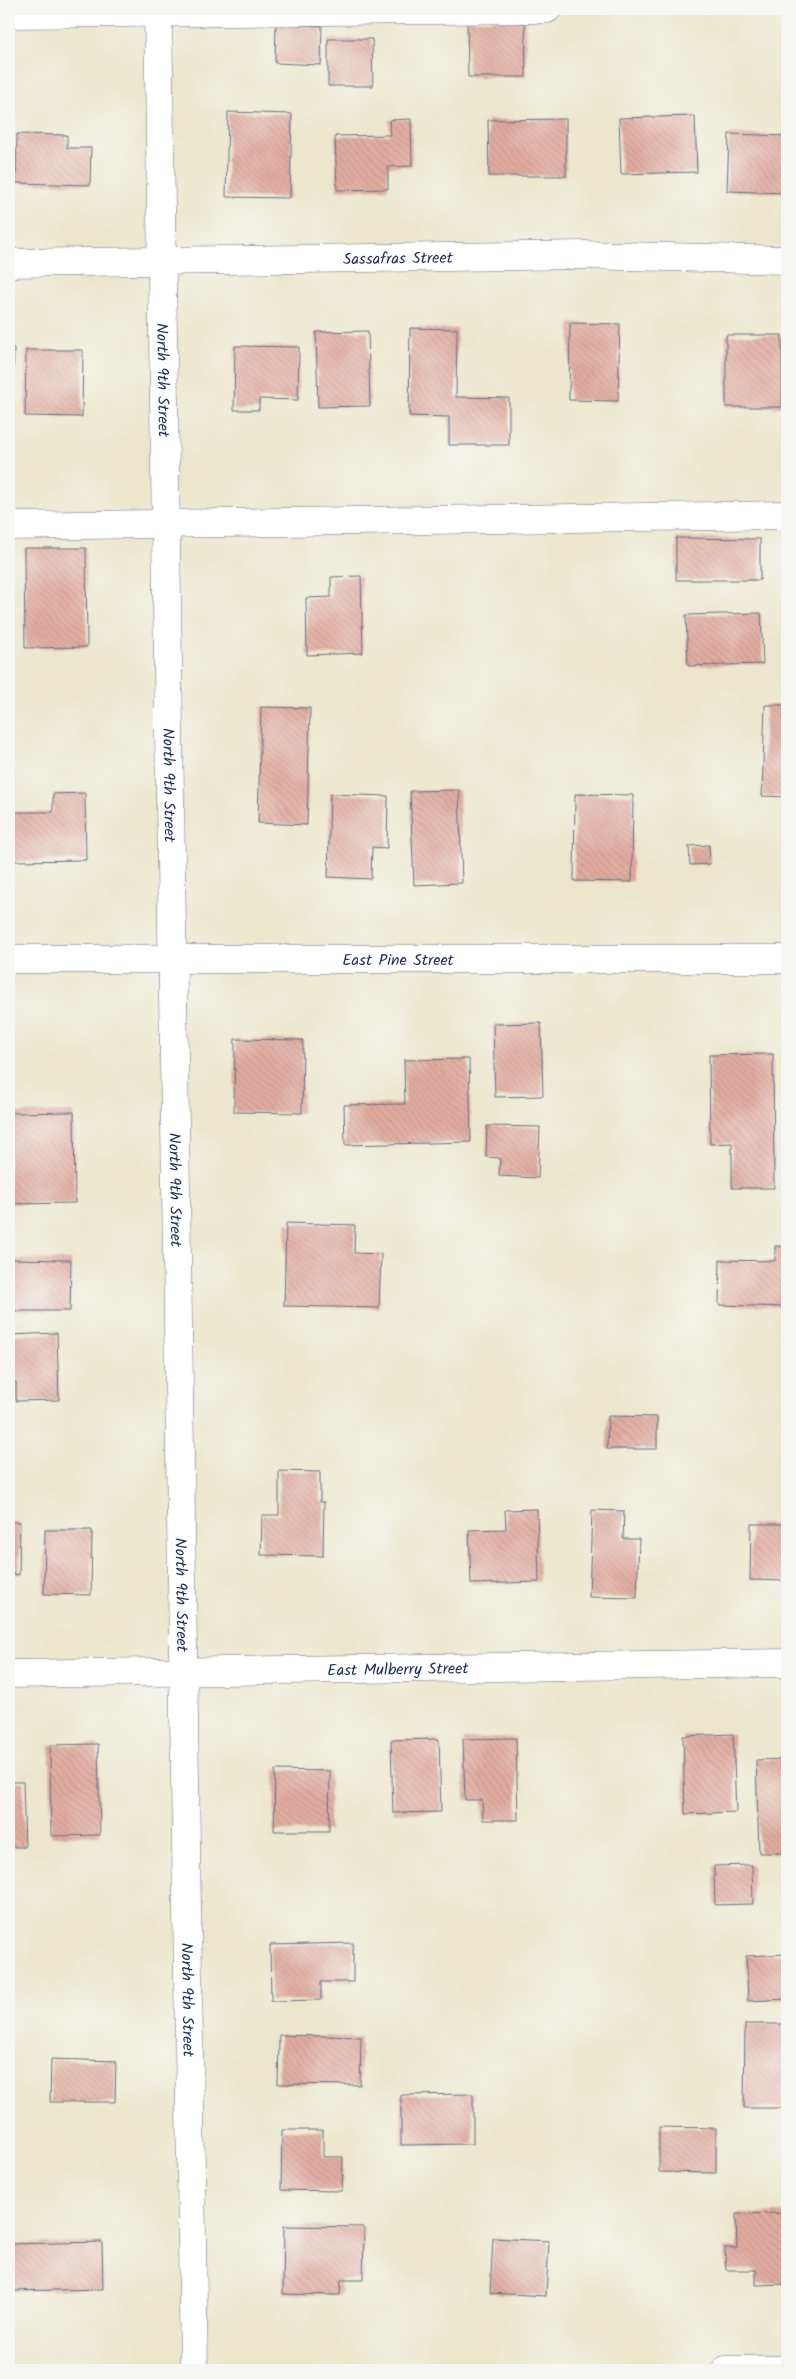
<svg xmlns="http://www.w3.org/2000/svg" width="796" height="2379" font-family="Kalam,sans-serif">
  <defs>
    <pattern id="building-back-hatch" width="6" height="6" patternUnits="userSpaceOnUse" patternTransform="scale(1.25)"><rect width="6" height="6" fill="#e2ac9f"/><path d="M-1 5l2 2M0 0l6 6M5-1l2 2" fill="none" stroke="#c1948b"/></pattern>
  </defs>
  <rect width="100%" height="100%" fill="#f6f6f2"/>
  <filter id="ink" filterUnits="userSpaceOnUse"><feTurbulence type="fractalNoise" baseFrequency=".02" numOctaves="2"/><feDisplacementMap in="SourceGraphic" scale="10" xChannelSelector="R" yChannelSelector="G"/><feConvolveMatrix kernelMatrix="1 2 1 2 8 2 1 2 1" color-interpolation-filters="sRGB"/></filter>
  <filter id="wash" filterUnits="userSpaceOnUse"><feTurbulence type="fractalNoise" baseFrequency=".0096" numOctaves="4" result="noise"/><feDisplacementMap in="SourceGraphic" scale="20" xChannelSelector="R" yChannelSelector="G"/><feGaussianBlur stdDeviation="1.12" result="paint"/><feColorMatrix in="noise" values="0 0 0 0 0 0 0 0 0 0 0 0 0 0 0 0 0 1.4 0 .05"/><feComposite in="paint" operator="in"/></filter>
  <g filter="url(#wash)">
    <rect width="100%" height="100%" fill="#ece7cc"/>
    <g id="blocks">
      <path fill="url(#building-back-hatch)" d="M 525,19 L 526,77 L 468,77 L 467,20 Z
        M 276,24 L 322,26 L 321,65 L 275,63 Z
        M 328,39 L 372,39 L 373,86 L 328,86 Z
        M 228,112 L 292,114 L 290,198 L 226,197 Z
        M 695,116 L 697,172 L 621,174 L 619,118 Z
        M 411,119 L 412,166 L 388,167 L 388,189 L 337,190 L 335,136 L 390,135 L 389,120 Z
        M 566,119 L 566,176 L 489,176 L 488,120 Z
        M 17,134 L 67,135 L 67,148 L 91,148 L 90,185 L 16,183 Z
        M 729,134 L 787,136 L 787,193 L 727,191 Z
        M 570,323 L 620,324 L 618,401 L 569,400 Z
        M 410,328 L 457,329 L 456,397 L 509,398 L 509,445 L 449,445 L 449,417 L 409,416 Z
        M 368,331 L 370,406 L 318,407 L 316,332 Z
        M 726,335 L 782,335 L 782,407 L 726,407 Z
        M 235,346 L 299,347 L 298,400 L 259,399 L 259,410 L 234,410 Z
        M 9,348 L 14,348 L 12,408 L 9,408 Z
        M 26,350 L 83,350 L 82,417 L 25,416 Z
        M 676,538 L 760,539 L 760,580 L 676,580 Z
        M 24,548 L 86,548 L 87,647 L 25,648 Z
        M 361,576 L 363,653 L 307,655 L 306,598 L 331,597 L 331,577 Z
        M 761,613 L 763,664 L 688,666 L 686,615 Z
        M 765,705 L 787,705 L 787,797 L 762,796 Z
        M 261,707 L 310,708 L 307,825 L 258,823 Z
        M 459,790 L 462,883 L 414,885 L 410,791 Z
        M 85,793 L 86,860 L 12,861 L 11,812 L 53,812 L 53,794 Z
        M 330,794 L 388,796 L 387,848 L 372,847 L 371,879 L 328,877 Z
        M 575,794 L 633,795 L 632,882 L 574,881 Z
        M 709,845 L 710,864 L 690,865 L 689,846 Z
        M 541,1023 L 543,1096 L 495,1097 L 493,1024 Z
        M 235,1039 L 303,1040 L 302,1113 L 234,1112 Z
        M 773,1054 L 774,1188 L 732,1188 L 732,1143 L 710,1144 L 709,1055 Z
        M 469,1059 L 471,1142 L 345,1145 L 344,1105 L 405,1104 L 404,1060 Z
        M 74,1112 L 75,1203 L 9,1204 L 9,1113 Z
        M 487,1126 L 540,1127 L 538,1178 L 499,1176 L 500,1158 L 486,1157 Z
        M 286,1223 L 355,1225 L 354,1253 L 381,1254 L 379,1308 L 284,1306 Z
        M 775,1246 L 787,1247 L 787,1307 L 719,1305 L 720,1260 L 775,1261 Z
        M 9,1259 L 71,1260 L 70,1311 L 9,1311 Z
        M 57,1333 L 59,1400 L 16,1401 L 16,1382 L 9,1382 L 9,1335 Z
        M 608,1416 L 657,1417 L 657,1449 L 607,1449 Z
        M 279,1471 L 320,1472 L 320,1502 L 324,1502 L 323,1556 L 261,1555 L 262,1515 L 279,1515 Z
        M 537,1509 L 539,1582 L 471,1584 L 469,1530 L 506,1529 L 505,1510 Z
        M 592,1510 L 624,1511 L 623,1539 L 639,1539 L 637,1598 L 589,1597 Z
        M 9,1522 L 20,1522 L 19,1575 L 9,1574 Z
        M 751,1524 L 787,1524 L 787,1581 L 750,1580 Z
        M 45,1530 L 92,1530 L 91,1595 L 44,1594 Z
        M 733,1734 L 736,1812 L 685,1814 L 683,1736 Z
        M 516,1738 L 518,1820 L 483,1820 L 482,1800 L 465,1800 L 463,1739 Z
        M 439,1739 L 441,1812 L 393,1813 L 391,1740 Z
        M 98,1744 L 100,1835 L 51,1836 L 50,1745 Z
        M 787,1759 L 787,1853 L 759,1853 L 756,1760 Z
        M 275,1770 L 330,1771 L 329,1831 L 274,1831 Z
        M 9,1782 L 23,1782 L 25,1847 L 9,1847 Z
        M 752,1865 L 753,1904 L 715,1905 L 714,1866 Z
        M 353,1943 L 353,1982 L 321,1982 L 321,2000 L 271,2001 L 270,1945 Z
        M 787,1954 L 787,1999 L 748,2001 L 746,1956 Z
        M 745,2024 L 787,2024 L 787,2108 L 744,2108 Z
        M 279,2035 L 361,2037 L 360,2085 L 278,2084 Z
        M 51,2059 L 116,2061 L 115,2102 L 50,2102 Z
        M 473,2094 L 473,2144 L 401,2145 L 401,2095 Z
        M 659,2127 L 716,2128 L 716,2173 L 659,2172 Z
        M 282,2130 L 323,2130 L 323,2157 L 343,2157 L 342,2191 L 281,2190 Z
        M 787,2213 L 787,2284 L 756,2285 L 756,2270 L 726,2270 L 725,2248 L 737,2248 L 736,2214 Z
        M 284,2226 L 364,2227 L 363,2280 L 341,2280 L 340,2295 L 283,2294 Z
        M 493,2238 L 549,2241 L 546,2296 L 490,2293 Z
        M 102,2242 L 103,2289 L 9,2291 L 9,2244 Z"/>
    </g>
  </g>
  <g filter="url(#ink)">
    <use href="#blocks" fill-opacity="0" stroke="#646f84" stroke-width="1"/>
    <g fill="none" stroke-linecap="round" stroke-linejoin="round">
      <defs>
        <g id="minor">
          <path id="s1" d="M 158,9 L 194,2370"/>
          <path d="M 9,14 L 547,9"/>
          <path id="s2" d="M 9,263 L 583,255 L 787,260"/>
          <path d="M 9,526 L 787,515"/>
          <path id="s3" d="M 9,959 L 787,959"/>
          <path id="s4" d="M 9,1674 L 787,1663"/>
          <path d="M 726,2370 L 787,2370"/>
        </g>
      </defs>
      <use href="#minor" stroke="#646f84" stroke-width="29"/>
      <use href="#minor" stroke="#fff" stroke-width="28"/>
    </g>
  </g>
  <g text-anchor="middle" stroke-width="5" stroke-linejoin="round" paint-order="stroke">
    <g font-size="16" fill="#1b2f5e" stroke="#f6f6f2">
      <text dy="6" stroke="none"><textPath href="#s2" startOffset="389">Sassafras Street</textPath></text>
      <text dy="6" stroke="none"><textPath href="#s1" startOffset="371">North 9th Street</textPath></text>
      <text dy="6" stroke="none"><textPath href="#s1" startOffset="776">North 9th Street</textPath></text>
      <text dy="6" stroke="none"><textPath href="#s3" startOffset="389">East Pine Street</textPath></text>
      <text dy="6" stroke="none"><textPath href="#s1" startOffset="1181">North 9th Street</textPath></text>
      <text dy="6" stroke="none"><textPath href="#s1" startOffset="1586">North 9th Street</textPath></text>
      <text dy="6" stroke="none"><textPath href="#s4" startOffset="389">East Mulberry Street</textPath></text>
      <text dy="6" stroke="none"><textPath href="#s1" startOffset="1991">North 9th Street</textPath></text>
    </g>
  </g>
  <rect width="796" height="2379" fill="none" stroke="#f6f6f2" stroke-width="30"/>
</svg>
